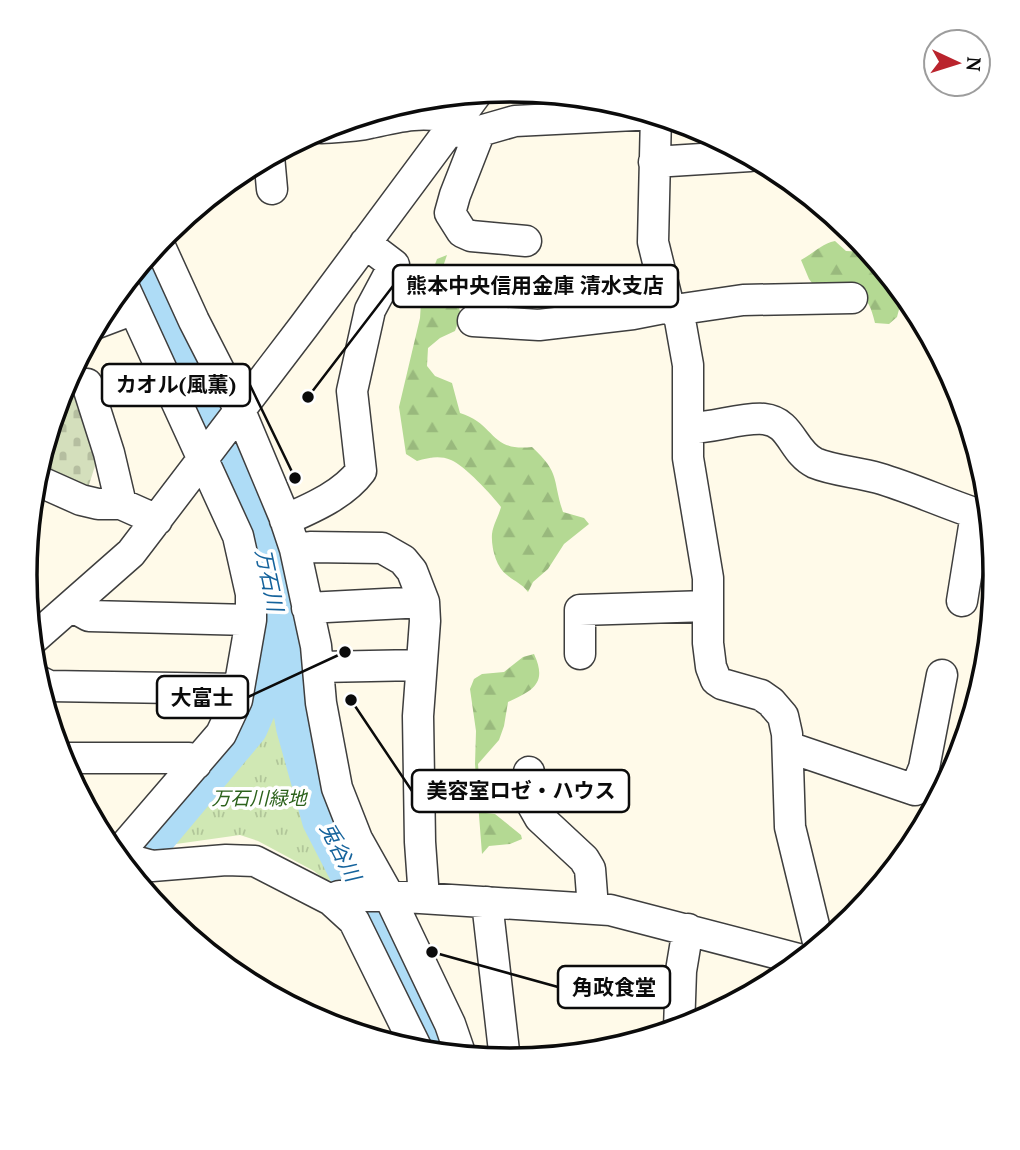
<svg xmlns="http://www.w3.org/2000/svg" width="1020" height="1150" font-family="'PT Serif','Noto Sans JP',serif">
  <defs>
    <pattern id="grass-tufts" width="24" height="20" patternUnits="userSpaceOnUse" patternTransform="scale(1.75)"><rect width="24" height="20" fill="#d0e8b4"/><path d="M3 7l-1-3M5 7V3M7 7l1-3M15 17l-1-3M17 17v-4M19 17l1-3" fill="none" stroke="#b1c699"/></pattern>
    <pattern id="forest-firs" width="22" height="20" patternUnits="userSpaceOnUse" patternTransform="scale(1.75)"><rect width="22" height="20" fill="#b4d993"/><path d="M5 1l3.5 6h-7zM16 11l3.5 6h-7z" fill="#99b97d"/></pattern>
    <pattern id="cemetery-stones" width="16" height="16" patternUnits="userSpaceOnUse" patternTransform="scale(1.75)"><rect width="16" height="16" fill="#d4dfbc"/><path d="M2 7V4a2 2 0 0 1 4 0v3zM10 15v-3a2 2 0 0 1 4 0v3z" fill="#b5bea0"/></pattern>
  </defs>
  <rect width="100%" height="100%" fill="#fffae9"/>
  <path fill="url(#grass-tufts)" d="M 277,681 L 281,681 L 305,816 L 335,875 L 333,881 L 324,879 L 314,871 L 258,841 L 240,835 L 176,844 L 168,839 C 198,804 234,772 256,732 C 266,716 271,698 277,681 Z"/>
  <path fill="url(#forest-firs)" d="M 835,241 L 846,251 L 870,252 L 912,303 L 901,302 L 897,317 L 889,324 L 875,323 C 866,284 853,293 818,291 L 809,279 L 801,260 C 814,253 821,244 835,241 Z
    M 447,255 L 436,287 L 436,296 L 457,302 L 461,314 L 455,331 L 440,338 L 428,348 L 427,366 L 435,376 L 452,383 L 460,413 C 496,424 489,452 532,447 C 561,474 552,479 563,512 L 584,518 L 589,524 L 564,544 L 548,569 L 533,582 L 528,592 C 521,583 515,582 507,575 C 496,567 491,547 492,534 C 493,525 499,515 501,507 C 492,495 464,465 451,460 C 439,455 428,458 417,461 L 406,454 L 399,407 L 420,318 L 421,302 L 437,259 Z
    M 534,654 C 548,684 532,691 508,702 L 504,726 L 499,740 L 478,764 L 481,803 L 486,813 L 495,814 L 521,835 L 522,839 L 510,844 L 489,846 L 482,854 L 475,764 L 476,731 L 470,689 L 474,679 L 482,674 L 504,672 L 523,657 Z"/>
  <path fill="url(#cemetery-stones)" d="M 65,383 L 79,389 L 104,468 L 95,466 L 86,494 L 36,473 Z"/>
  <g fill="none" stroke-linecap="round" stroke-linejoin="round">
    <path stroke="#aedcf6" stroke-width="42" d="M 137,268 L 254,513 L 268,564 L 297,727 L 323,820 L 427,1022 L 439,1053
      M 127,870 L 247,727 L 270,674 L 280,640"/>
    <defs>
      <path id="minor" d="M 656,115 L 653,242 L 669,307 L 675,310 L 680,320 L 688,365 L 688,458 L 708,578 L 708,643 L 711,667 L 716,680 L 722,684 L 761,695 L 771,702 L 783,716 L 787,734 L 790,827 L 819,946
        M 321,128 C 337,127 354,127 370,123 C 400,116 425,110 455,119
        M 480,131 L 455,195 L 450,213 L 462,232 L 471,236 L 526,241
        M 447,132 L 480,131 L 515,121 L 655,114
        M 269,156 L 272,189
        M 654,162 L 750,156
        M 158,242 L 194,321 L 240,411 L 284,516 L 295,549 L 316,646 L 321,703 L 337,788 L 357,839 L 389,896 L 450,1024 L 461,1056
        M 675,310 L 743,300 L 852,298
        M 473,321 L 539,325 L 633,314 L 669,307
        M 97,323 L 134,309
        M 87,384 L 109,453 L 121,504
        M 689,428 C 714,428 742,417 764,419 C 792,422 792,452 815,463 C 834,471 858,472 878,478 C 916,489 952,507 990,518
        M 34,479 L 81,500 L 98,504 L 121,504 L 157,520
        M 285,520 C 312,508 343,495 361,471 L 352,391 L 370,310 L 394,265 L 365,243
        M 295,549 L 310,547 L 382,548 L 403,560 L 412,571 L 424,602 L 307,608
        M 962,601 L 976,514
        M 424,602 L 425,621 L 418,716 L 420,842 L 424,898
        M 71,606 L 89,616 L 251,620
        M 31,641 L 131,553 L 304,326 L 477,93
        M 580,654 L 580,610 L 708,606
        M 319,667 L 421,665
        M 37,680 L 49,686 L 239,689
        M 788,747 L 915,790 L 924,768 L 942,675
        M 60,758 L 189,758 L 196,764
        M 529,772 L 532,804 L 540,818 L 584,859 L 590,869 L 593,908
        M 116,856 L 221,734 L 237,700 L 251,620 L 251,594 L 238,536 L 123,285
        M 116,856 L 152,866 L 226,860 L 255,861 L 331,900 L 354,921 L 418,1051
        M 331,900 L 339,896 L 389,896 L 610,910 L 802,960
        M 487,902 L 505,1060
        M 679,1029 L 681,971 L 688,929"/>
    </defs>
    <use href="#minor" stroke="#3e3e3e" stroke-width="33"/>
    <use href="#minor" stroke="#fff" stroke-width="30"/>
  </g>
  <g text-anchor="middle" stroke-width="7" stroke-linejoin="round" paint-order="stroke">
    <g font-size="19" font-style="italic" fill="#2c621c" stroke="#fff">
      <text x="259" y="805">万石川緑地</text>
    </g>
    <g font-size="21" font-style="italic" fill="#15639c" stroke="#fff">
      <text transform="translate(269 580) rotate(78)" y="7">万石川</text>
      <text transform="translate(340 852) rotate(63)" y="7">兎谷川</text>
    </g>
  </g>
  <path d="M0 0H1020V1150H0ZM37 575a473 473 0 1 1 946 0a473 473 0 1 1-946 0Z" fill="#fff" fill-rule="evenodd"/>
  <path fill="none" stroke="#0b0b0b" stroke-width="3.5" d="M37 575a473 473 0 1 1 946 0a473 473 0 1 1-946 0Z"/>
  <path fill="none" stroke="#0b0b0b" stroke-width="2.5" d="M308 397L393 286M295 478L250 385M345 652L248 697M351 700L412 791M432 952L558 987"/>
  <g fill="#0b0b0b" stroke="#fff" stroke-width="2.5">
    <circle cx="308" cy="397" r="7"/>
    <circle cx="295" cy="478" r="7"/>
    <circle cx="345" cy="652" r="7"/>
    <circle cx="351" cy="700" r="7"/>
    <circle cx="432" cy="952" r="7"/>
  </g>
  <g fill="#fff" stroke="#0b0b0b" stroke-width="2.5">
    <rect x="393" y="265" width="285" height="42" rx="7"/>
    <rect x="102" y="364" width="148" height="42" rx="7"/>
    <rect x="157" y="676" width="91" height="42" rx="7"/>
    <rect x="412" y="770" width="217" height="42" rx="7"/>
    <rect x="558" y="966" width="112" height="42" rx="7"/>
  </g>
  <g font-size="21" text-anchor="middle" font-weight="bold" fill="#0b0b0b">
    <text x="535" y="293">熊本中央信用金庫 清水支店</text>
    <text x="176" y="392">カオル(風薫)</text>
    <text x="202" y="705">大富士</text>
    <text x="521" y="798">美容室ロゼ・ハウス</text>
    <text x="614" y="995">角政食堂</text>
  </g>
  <g transform="translate(957 63) rotate(94)"><circle r="33" fill="#ffffff" stroke="#9d9d9d" stroke-width="2"/>
  <path d="M0-5L12 26L0 18L-12 26Z" fill="#ba242d"/>
  <text y="-10" font-size="19" font-weight="bold" text-anchor="middle" fill="#0b0b0b">N</text>
  </g>
</svg>
